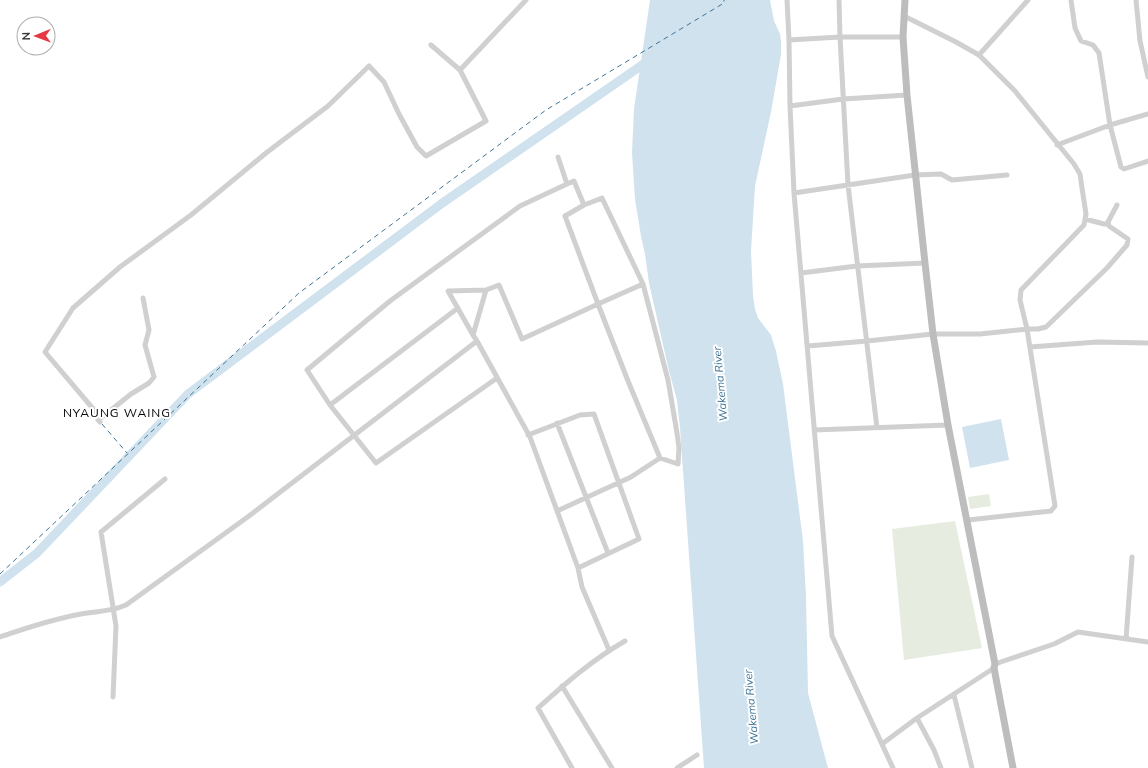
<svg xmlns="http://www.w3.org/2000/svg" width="1148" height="768" font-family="Mulish,sans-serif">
  <rect width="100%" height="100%" fill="#fff"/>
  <path fill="#e6ecdf" d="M 989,494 L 991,506 L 970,509 L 968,497 Z
    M 955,521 L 982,648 L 904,660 L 892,529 Z"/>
  <path fill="#cfe2ee" d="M 650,0 L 770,0 L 774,21 L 780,34 L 781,41 L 781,54 L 771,112 L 755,186 L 751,251 L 753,296 L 755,309 L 758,318 L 771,335 L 776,351 L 783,384 L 803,541 L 806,597 L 808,693 L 828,768 L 704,768 L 680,428 L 677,400 L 669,371 L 649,283 L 645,254 L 641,236 L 635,199 L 632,153 L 634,109 Z
    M 1001,419 L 1009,460 L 970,468 L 962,427 Z"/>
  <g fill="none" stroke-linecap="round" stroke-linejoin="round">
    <path stroke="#cfe2ee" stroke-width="9" d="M 0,582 L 37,553 L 188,394 L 441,204 L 648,61"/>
    <path stroke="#3f7597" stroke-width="1" stroke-dasharray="5 4" stroke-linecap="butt" d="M 102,424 L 127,453
      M 0,574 L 299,293 L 546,110 L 724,3 L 724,0"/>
    <path stroke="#d0d0d0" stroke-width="5" d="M 787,0 L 789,40 L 790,106 L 794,193 L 832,636 L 893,768
      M 839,0 L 840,37 L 848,185 L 877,428
      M 1071,0 L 1075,28 L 1081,41 L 1093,45 L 1099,53 L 1110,125 L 1121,167 L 1124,169 L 1148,161
      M 1136,0 L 1140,41 L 1148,77
      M 789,40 L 840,37 L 903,37
      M 431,45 L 460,70
      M 979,55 L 1028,0
      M 790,106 L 843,99 L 907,95
      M 1057,145 L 1110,125 L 1148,114
      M 567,184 L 574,181 L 584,205
      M 794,193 L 915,175 L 941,174 L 952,180 L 1007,175
      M 1085,219 L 1104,224 L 1108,224
      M 801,273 L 857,266 L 925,263
      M 486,290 L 448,291 L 473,335 L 477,341 L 530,437 L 578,568 L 582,587 L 609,650
      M 473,335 L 486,290 L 499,285 L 522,339 L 598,304 L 628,381 L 660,458
      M 808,346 L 867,341 L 933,334 L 980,334 L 1027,329 L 1020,300 L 1021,290 L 1084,225 L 1086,214 L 1082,188 L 1080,174 L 1074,164 L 1015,91 L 979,55 L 956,42 L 904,16
      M 1030,347 L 1097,342 L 1148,343
      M 497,378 L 376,463 L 330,405 L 307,370 L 390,301 L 520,206 L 567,184 L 558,157
      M 330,405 L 458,308
      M 101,418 L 131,394 L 149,383 L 154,377 L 145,345 L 149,330 L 143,298
      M 100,422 L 98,420 L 101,418 L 95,411 L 45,352 L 73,308 L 120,267 L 191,215 L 266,153 L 328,106 L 369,66 L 384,82 L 399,114 L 417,147 L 426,156 L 486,121 L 460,70 L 526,0
      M 557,423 L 608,553
      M 814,430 L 948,425
      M 528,435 L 580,415 L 594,414 L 639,539 L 578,568
      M 557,511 L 631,477 L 660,458 L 678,464 L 679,448 L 677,433 L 668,380 L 643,284 L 602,198 L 584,205 L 565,216 L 598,304 L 643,284
      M 968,520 L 1051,511 L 1055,506 L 1027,329 L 1038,329 L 1046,327 L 1107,268 L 1127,245 L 1128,239 L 1109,226 L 1108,222 L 1117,205
      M 0,637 C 26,628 53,619 81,614 C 97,611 110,612 126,605 L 249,516 L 477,341
      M 1126,639 L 1132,557
      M 995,664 L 1054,644 L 1078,632 L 1148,642
      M 562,686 L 612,768
      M 954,695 L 972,768
      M 113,697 L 116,626 L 101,532 L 165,479
      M 917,718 L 934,750 L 941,768
      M 882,744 L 917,718 L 994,668
      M 572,768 L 538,708 C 566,683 592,660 625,641
      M 677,768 L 697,755"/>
    <path stroke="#bdbdbd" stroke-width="7" d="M 905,0 L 903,37 L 907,95 L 925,263 L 933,334 L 948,425 L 995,664 L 994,668 L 1013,768"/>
  </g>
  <g text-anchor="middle" stroke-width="4" stroke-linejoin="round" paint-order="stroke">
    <g font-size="11" font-style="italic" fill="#3f7597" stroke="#fff">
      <text transform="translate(720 384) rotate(-95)" y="4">Wakema River</text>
      <text transform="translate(751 707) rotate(-95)" y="4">Wakema River</text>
    </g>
    <g font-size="12" letter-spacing="1" fill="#000" stroke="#fff">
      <text x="117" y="417">NYAUNG WAING</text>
    </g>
  </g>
  <g transform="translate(36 36) rotate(269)"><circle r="19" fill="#ffffff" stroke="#adadad"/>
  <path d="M0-3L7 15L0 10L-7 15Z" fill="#e63946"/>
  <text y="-6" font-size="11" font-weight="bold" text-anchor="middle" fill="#333333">N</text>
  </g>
</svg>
